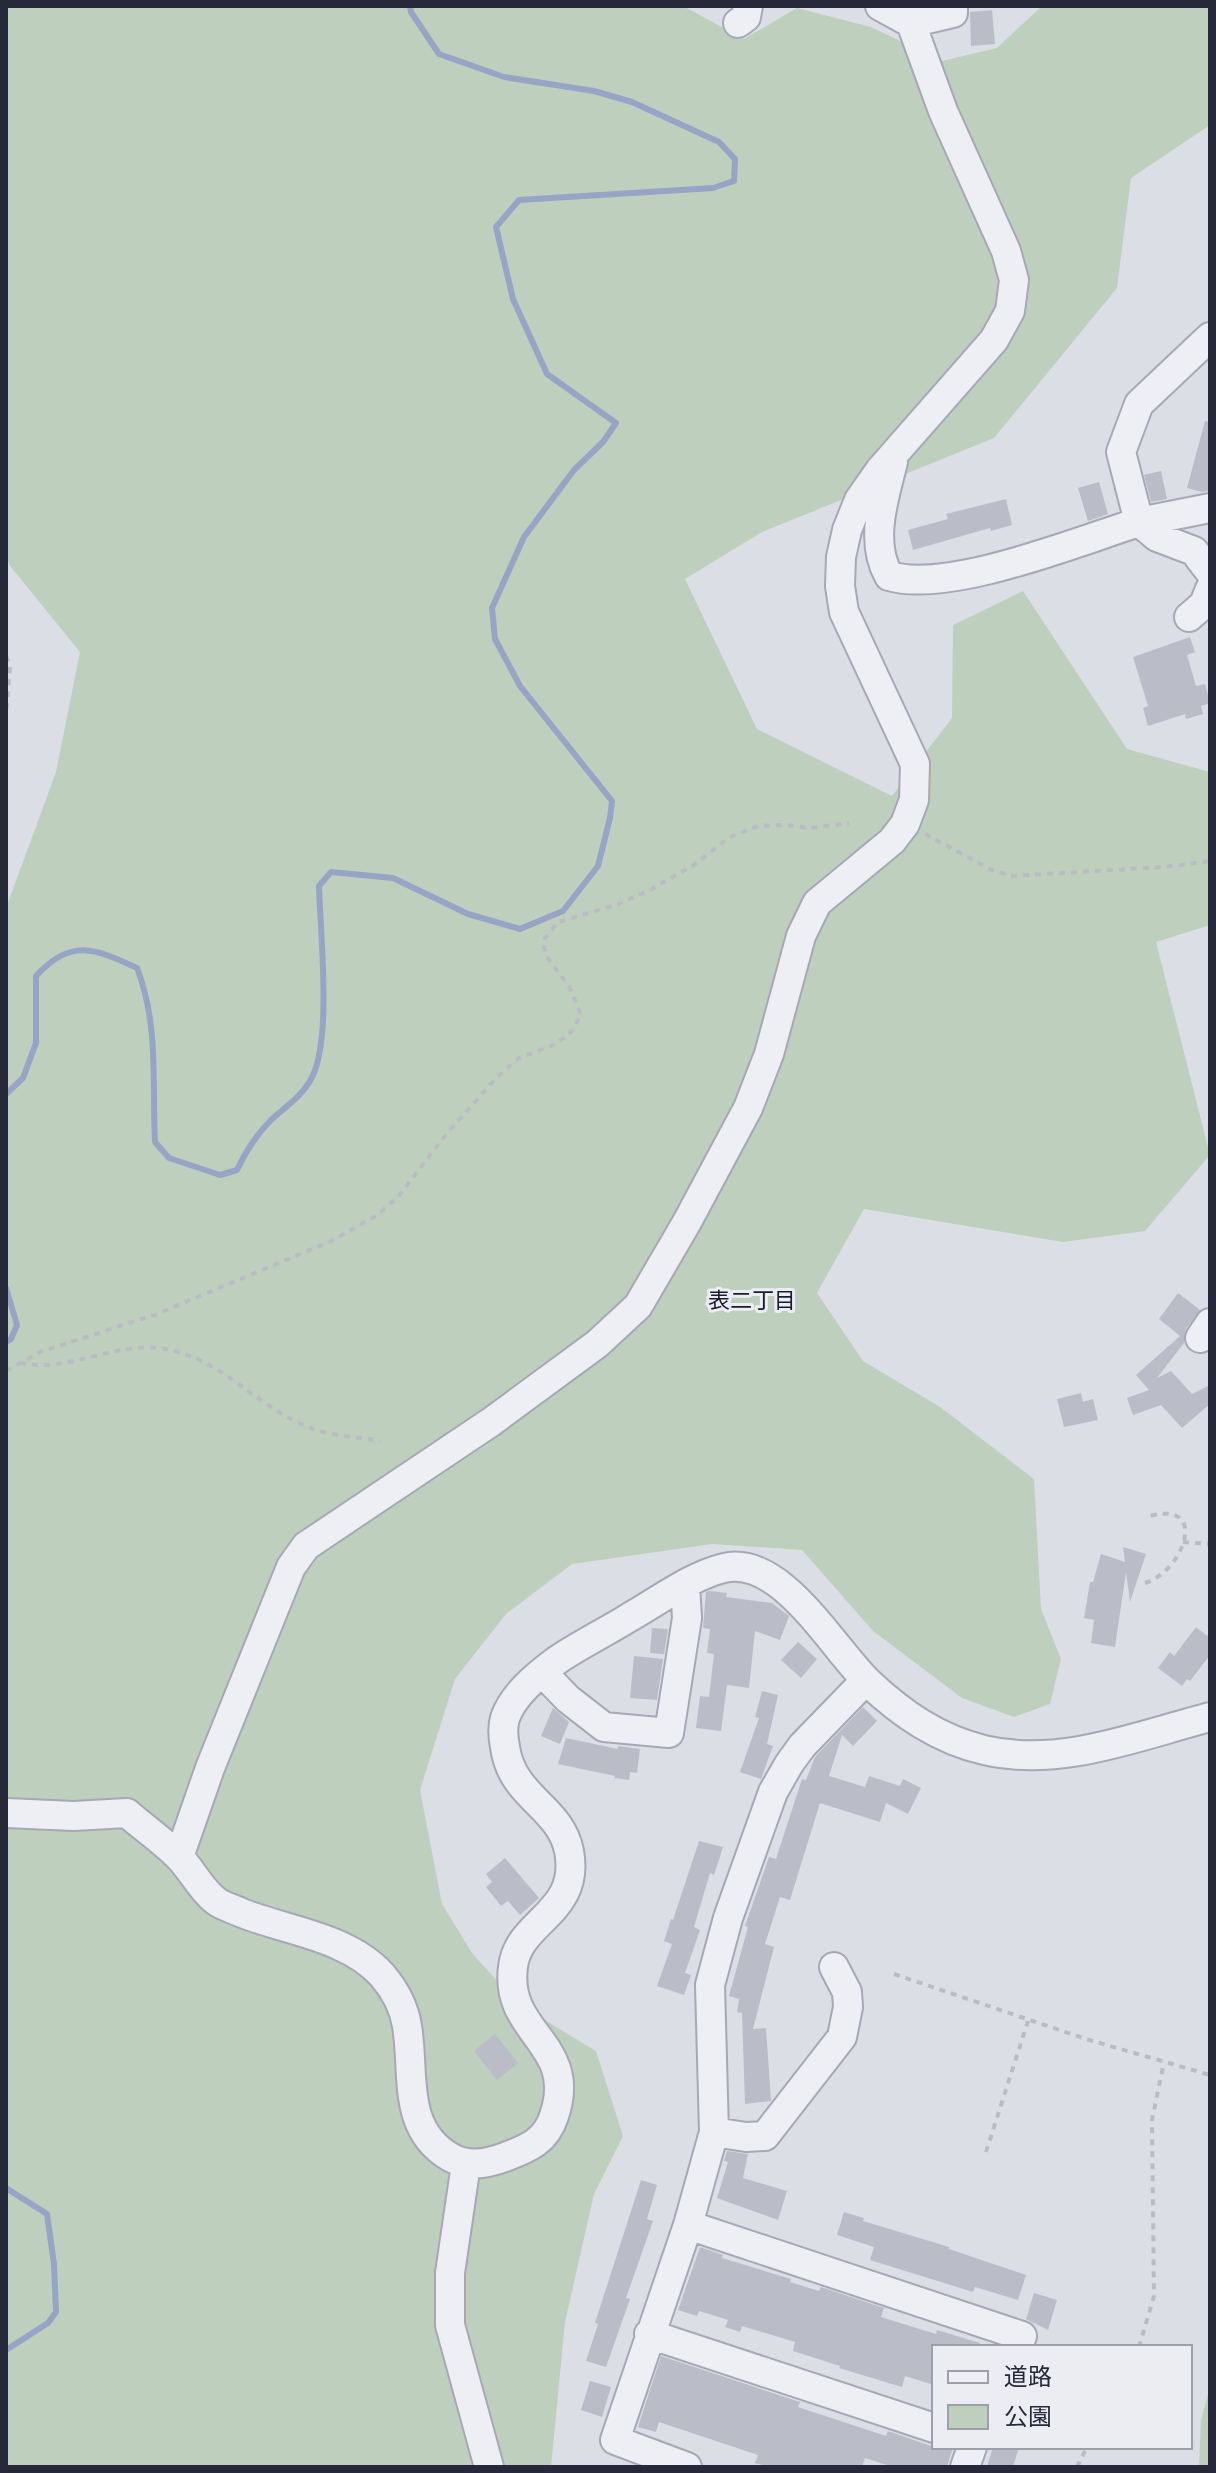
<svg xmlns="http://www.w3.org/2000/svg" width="1216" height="2473" font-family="'DM Sans','Noto Sans JP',sans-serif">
  <rect width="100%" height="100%" fill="#dcdee6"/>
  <path fill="#becfbd" d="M 6,6 L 683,6 L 744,39 L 797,8 L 871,27 L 942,61 L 997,48 L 1042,6 L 1210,6 L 1210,125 L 1131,178 L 1117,288 L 994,438 L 762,532 L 685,579 L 757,729 L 892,796 L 952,718 L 953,625 L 1023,591 L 1127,749 L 1210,772 L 1210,925 L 1156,942 L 1210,1155 L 1145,1231 L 1063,1242 L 864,1209 L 817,1293 L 863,1361 L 940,1407 L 1034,1479 L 1041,1609 L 1061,1659 L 1050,1704 L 1014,1717 L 962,1698 L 873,1631 L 802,1550 L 712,1544 L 572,1564 L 506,1614 L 455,1679 L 420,1790 L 442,1904 L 472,1953 L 518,2004 L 596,2051 L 623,2136 L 594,2194 L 565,2322 L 551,2467 L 6,2467 L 6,908 L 56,772 L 80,652 L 10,566 L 6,556 Z
    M 1210,2387 L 1210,2467 L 1199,2467 L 1201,2420 Z"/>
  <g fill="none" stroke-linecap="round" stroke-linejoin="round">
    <path stroke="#98a4c5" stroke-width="6" d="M 6,1094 L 23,1078 L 36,1043 L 36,976 C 71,938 94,948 137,968 C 159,1024 152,1083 155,1142 L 169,1158 L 220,1175 L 237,1170 C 245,1153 257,1134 271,1120 C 285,1107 300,1098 310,1081 C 333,1044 320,932 319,886 L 331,872 L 393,878 L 468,914 L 520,929 L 563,911 L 598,866 L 610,818 L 612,801 L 520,686 L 495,639 L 492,608 L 524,537 L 574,470 L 603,442 L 616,423 L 547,374 L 513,299 L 496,227 L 519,200 L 713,188 L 734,181 L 735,159 L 719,142 L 632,102 L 594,91 L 504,77 L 439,54 L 411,12 L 410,6
      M 6,1288 L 17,1325 L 11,1339 L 6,1342
      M 6,2188 L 47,2214 L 54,2264 L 56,2312 L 48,2323 L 6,2350"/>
  </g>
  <path fill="#babcc8" d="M 992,10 L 995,44 L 971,46 L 970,12 Z
    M 1205,421 L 1210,422 L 1210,491 L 1202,492 L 1187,488 Z
    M 1161,471 L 1167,499 L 1151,502 L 1144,475 Z
    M 1099,482 L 1108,514 L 1088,521 L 1078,488 Z
    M 1006,499 L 1012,525 L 991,531 L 990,528 L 913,550 L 908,530 L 948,519 L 946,514 Z
    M 1190,637 L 1195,652 L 1187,655 L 1196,686 L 1205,684 L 1210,703 L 1201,706 L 1203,714 L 1186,719 L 1185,714 L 1148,726 L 1143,708 L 1148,706 L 1133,657 Z
    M 1178,1293 L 1200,1310 L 1186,1329 L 1184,1343 L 1157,1378 L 1171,1371 L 1192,1394 L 1210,1385 L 1210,1404 L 1182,1428 L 1161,1405 L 1133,1415 L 1127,1398 L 1149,1390 L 1136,1375 L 1180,1336 L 1159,1319 Z
    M 1081,1393 L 1083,1402 L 1093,1399 L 1098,1420 L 1064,1427 L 1057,1399 Z
    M 1123,1547 L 1146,1554 L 1130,1602 L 1126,1572 L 1115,1647 L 1091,1643 L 1094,1620 L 1084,1618 L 1090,1582 L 1093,1582 L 1101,1554 L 1125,1562 Z
    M 709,1591 L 727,1593 L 726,1597 L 772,1603 L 789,1616 L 780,1640 L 755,1631 L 749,1688 L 727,1685 L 721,1731 L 696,1728 L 700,1696 L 709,1697 L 714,1654 L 707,1653 L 710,1629 L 703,1628 L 706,1592 Z
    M 1196,1627 L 1210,1638 L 1210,1655 L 1190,1681 L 1187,1679 L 1182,1686 L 1158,1668 L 1170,1652 L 1174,1656 Z
    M 652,1628 L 668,1629 L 664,1654 L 650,1653 Z
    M 798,1642 L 817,1659 L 801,1678 L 781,1660 Z
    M 634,1656 L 663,1659 L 657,1700 L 630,1698 Z
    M 762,1691 L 778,1695 L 767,1744 L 773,1746 L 761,1779 L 740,1772 L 759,1718 L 755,1717 Z
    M 863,1707 L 877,1721 L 853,1746 L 842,1735 L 829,1776 L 865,1787 L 869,1776 L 900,1786 L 903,1779 L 921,1788 L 908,1814 L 886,1803 L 880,1822 L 820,1803 L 790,1900 L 780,1897 L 765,1944 L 774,1947 L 753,2029 L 766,2028 L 771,2101 L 745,2104 L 742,2013 L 737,2012 L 739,1999 L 729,1996 L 748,1927 L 745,1926 L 769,1857 L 776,1859 L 802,1779 L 806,1780 L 815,1757 Z
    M 553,1708 L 569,1722 L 560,1744 L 541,1736 Z
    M 566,1738 L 618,1749 L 618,1746 L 640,1749 L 637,1773 L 630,1772 L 629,1780 L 614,1778 L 615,1776 L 558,1764 Z
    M 699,1841 L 723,1847 L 714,1875 L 710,1873 L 694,1927 L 700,1930 L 685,1973 L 691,1975 L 684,1995 L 657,1986 L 672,1944 L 664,1941 L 671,1919 L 673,1920 Z
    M 505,1858 L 539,1898 L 520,1915 L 508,1901 L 501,1906 L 486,1887 L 492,1882 L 486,1874 Z
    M 495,2034 L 518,2063 L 497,2080 L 474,2051 Z
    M 727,2151 L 748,2154 L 743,2178 L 787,2191 L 778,2220 L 717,2198 L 728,2162 L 724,2161 Z
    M 641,2180 L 657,2185 L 647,2219 L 653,2221 L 626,2298 L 630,2299 L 606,2367 L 586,2361 L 598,2324 L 595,2323 Z
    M 844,2212 L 864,2218 L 863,2221 L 949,2247 L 949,2249 L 1026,2275 L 1018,2300 L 975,2287 L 973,2292 L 870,2260 L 874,2247 L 837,2235 Z
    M 700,2247 L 723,2255 L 722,2258 L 791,2279 L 790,2282 L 819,2291 L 821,2287 L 884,2308 L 881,2317 L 936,2334 L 937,2330 L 980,2343 L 979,2347 L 934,2347 L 934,2385 L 905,2376 L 902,2387 L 839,2368 L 840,2366 L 793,2351 L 795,2342 L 742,2326 L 740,2332 L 725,2327 L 728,2320 L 699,2311 L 697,2316 L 678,2310 Z
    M 1034,2293 L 1057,2300 L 1048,2330 L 1026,2319 Z
    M 661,2356 L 800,2402 L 798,2407 L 886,2436 L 888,2431 L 934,2447 L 953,2447 L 947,2467 L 893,2467 L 865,2458 L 862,2467 L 770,2467 L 755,2463 L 758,2455 L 659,2422 L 656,2432 L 638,2427 Z
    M 590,2381 L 611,2387 L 602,2417 L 581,2410 Z
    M 993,2447 L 1019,2447 L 1013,2467 L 987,2467 Z"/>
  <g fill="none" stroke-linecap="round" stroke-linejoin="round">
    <defs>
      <path id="minor" d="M 880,6 L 911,23 L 953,13 L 953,6
        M 738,23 L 746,17 L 748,6
        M 1210,337 L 1139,404 L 1121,452 L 1139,522 L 1210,508
        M 893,462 C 884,499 869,541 889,576 C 948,594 1079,541 1139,522 L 1157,537 L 1194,551 L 1210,572
        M 1189,617 L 1204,604 L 1210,589
        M 1200,1338 L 1210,1323
        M 542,1672 L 568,1699 L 604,1727 L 669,1733 L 687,1618 L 685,1584
        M 6,1813 L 74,1816 L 127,1813 C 144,1828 163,1841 179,1857 C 192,1870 201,1890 216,1901 C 222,1906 234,1909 242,1913 C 287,1931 348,1937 382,1975 C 394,1989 404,2007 407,2026 C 415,2073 401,2128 450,2157 C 467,2167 487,2164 505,2157 C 529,2148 546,2141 554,2116 C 579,2043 504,2034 513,1967 C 518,1920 581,1914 569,1851 C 560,1806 512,1798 505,1747 C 503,1737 502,1728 505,1718 C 513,1695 536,1676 556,1661 C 579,1645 606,1632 630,1617 C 660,1600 691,1576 724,1568 C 781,1554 833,1649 869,1683 C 902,1714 938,1739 984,1750 C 1060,1768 1137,1736 1210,1717
        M 179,1857 L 210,1768 L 291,1567 L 306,1546 L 491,1422 L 597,1344 L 638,1306 L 687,1222 L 748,1108 L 769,1054 L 801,936 L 817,903 L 892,841 L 905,824 L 914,800 L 915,764 L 844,612 L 840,586 L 841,557 L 847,530 L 859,500 L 880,470 L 994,340 L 1010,311 L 1014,280 L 1006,251 L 943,111 L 911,23
        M 714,2132 L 746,2137 L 765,2136 L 842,2037 L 848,2007 L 847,1992 L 834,1967
        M 466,2164 L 450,2273 L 450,2325 L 489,2467
        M 688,2225 L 1022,2336 L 1018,2347
        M 649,2334 L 934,2428
        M 687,2467 L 615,2440 L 688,2225 L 714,2132 L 710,1985 L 728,1918 L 773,1792 L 789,1764 L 802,1746 L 866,1680
        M 965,2467 L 972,2447"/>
    </defs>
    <use href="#minor" stroke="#a6a8b3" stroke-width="32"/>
    <path stroke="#babcc4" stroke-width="4" stroke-dasharray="6 6" stroke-linecap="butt" d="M 6,656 L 10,667 L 6,714
      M 925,834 L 990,869 L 1011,876 L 1162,867 L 1210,861
      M 20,1363 C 70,1374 118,1338 171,1350 C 226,1363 258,1407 308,1427 C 330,1436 358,1437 380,1441
      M 6,1371 L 40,1352 L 157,1314 L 329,1242 L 376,1216 L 398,1197 L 444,1137 L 496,1078 L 519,1058 L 556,1044 L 571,1032 L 581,1015 L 570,988 L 547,957 L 544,947 L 545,938 L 558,922 L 619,904 L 652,889 L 695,864 L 730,837 L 758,826 L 785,825 L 810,828 L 849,823
      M 1183,1542 L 1210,1544
      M 1145,1583 C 1183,1572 1210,1500 1150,1516
      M 894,1974 L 1086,2039 L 1210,2075
      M 986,2152 L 1028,2021
      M 1139,2347 L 1154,2296 L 1152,2120 L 1164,2062
      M 1077,2467 L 1087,2447"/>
    <use href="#minor" stroke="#eeeff4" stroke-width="28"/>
  </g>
  <g text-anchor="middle" stroke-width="6" stroke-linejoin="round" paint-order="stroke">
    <g font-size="22" fill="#191b2c" stroke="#ebedf3">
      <text x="752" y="1308">表二丁目</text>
    </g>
  </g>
  <rect width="1216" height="2473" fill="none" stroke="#27293b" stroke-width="16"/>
  <rect x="932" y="2345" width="260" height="104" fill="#ebedf3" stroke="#9d9fa9" stroke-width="2"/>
  <rect x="948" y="2371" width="40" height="12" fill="#eeeff4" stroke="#9d9fa9" stroke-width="2"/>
  <text x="1004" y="2385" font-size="24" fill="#27293b">道路</text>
  <rect x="948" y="2405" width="40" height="24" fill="#becfbd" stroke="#9d9fa9" stroke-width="2"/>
  <text x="1004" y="2425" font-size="24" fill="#27293b">公園</text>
</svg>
